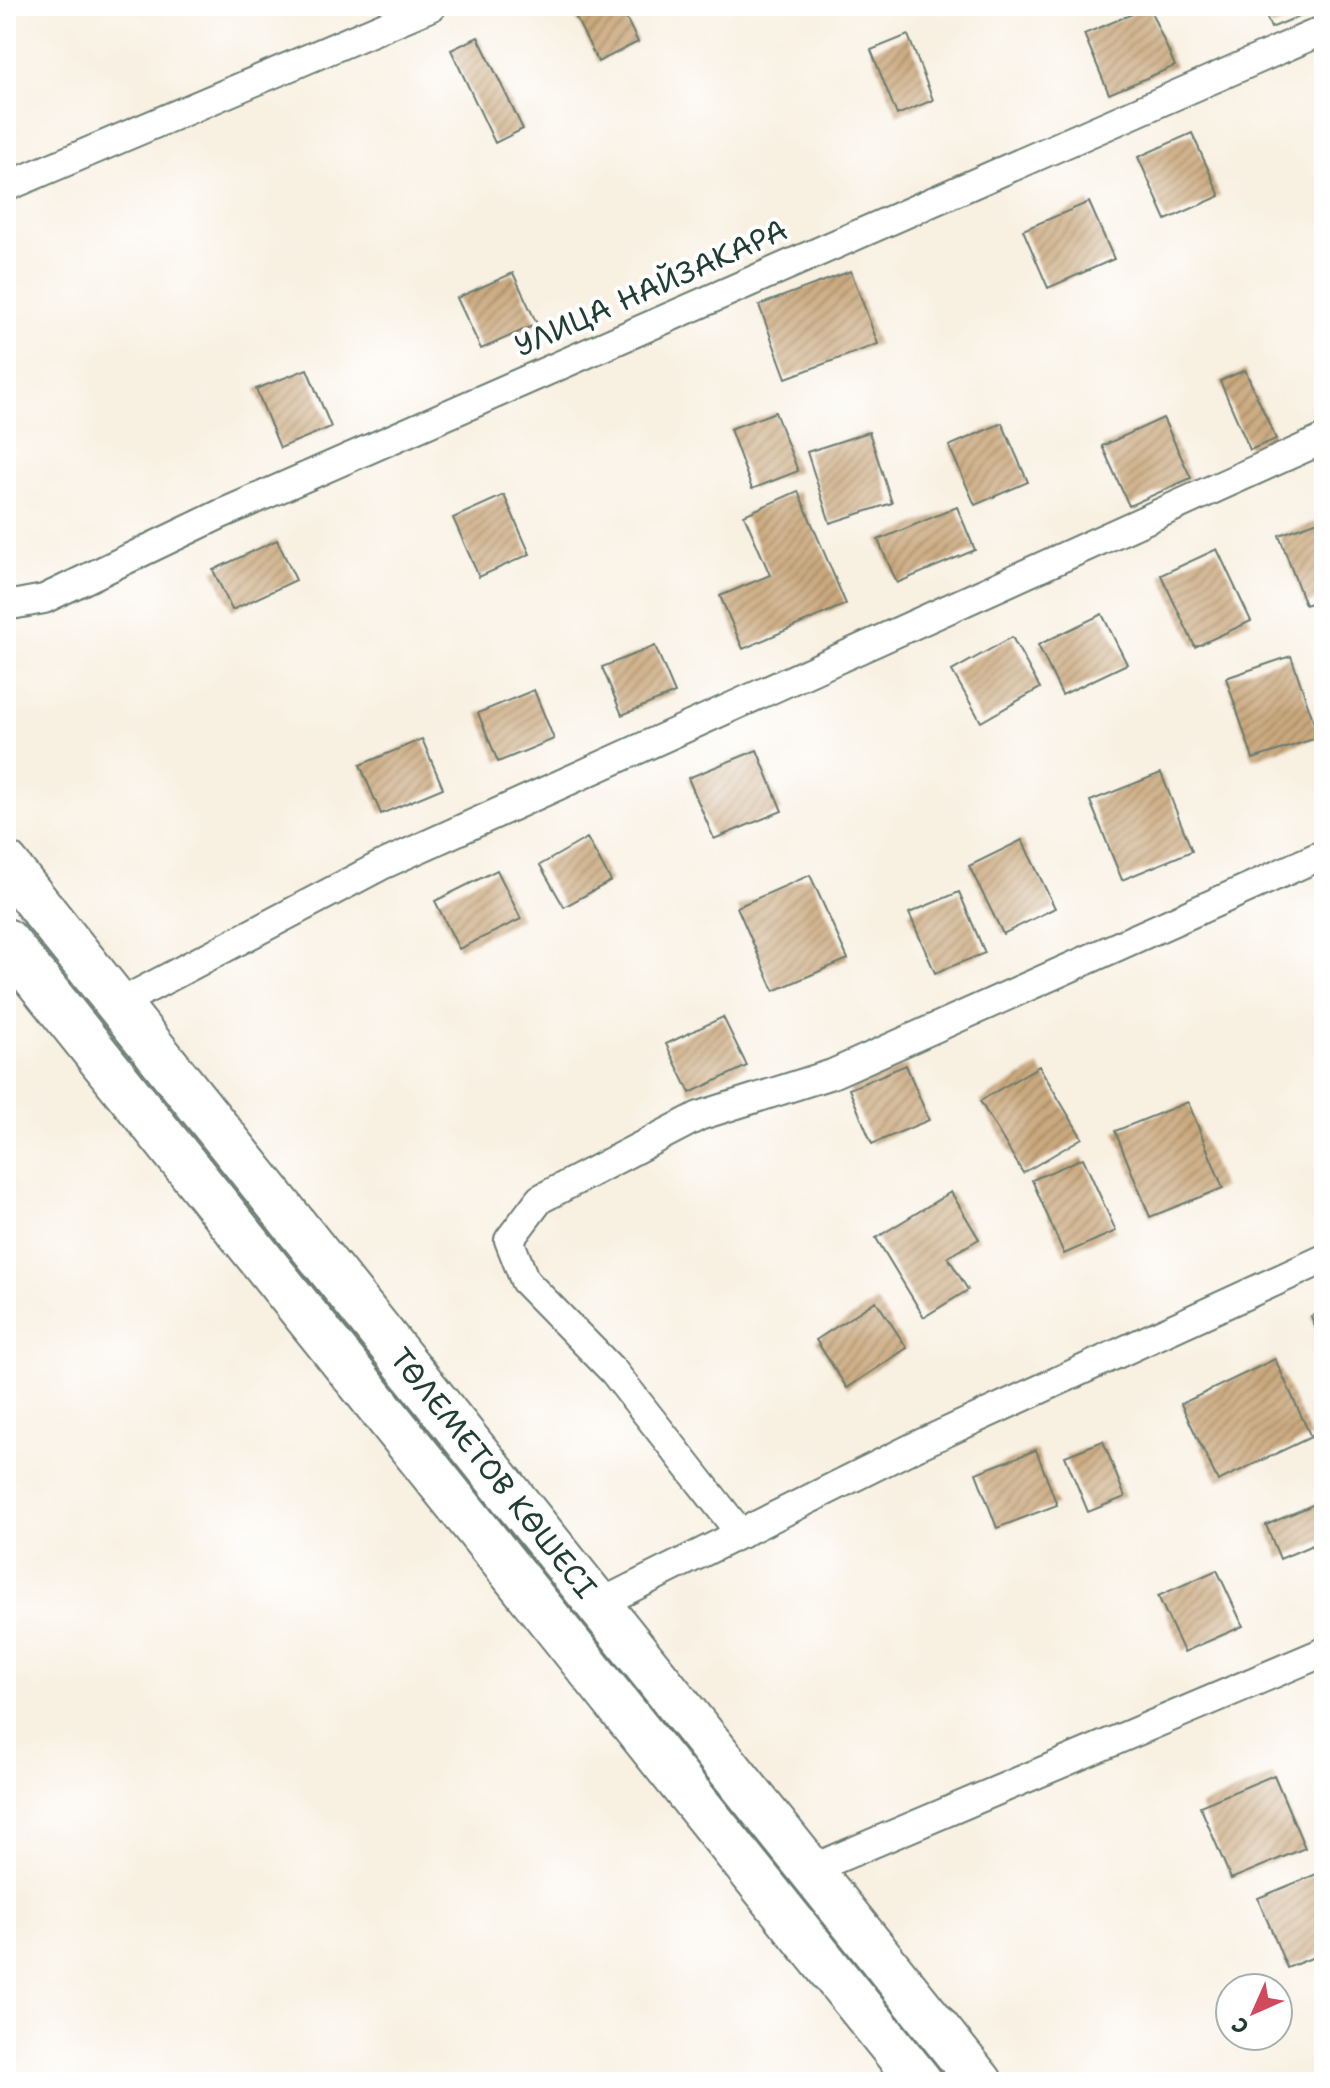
<svg xmlns="http://www.w3.org/2000/svg" width="1330" height="2088" font-family="'Shantell Sans',sans-serif">
  <defs>
    <pattern id="building-hatch" width="6" height="6" patternUnits="userSpaceOnUse" patternTransform="scale(2)"><rect width="6" height="6" fill="#cba97e"/><path d="M-1 1l2-2M0 6l6-6M5 7l2-2" fill="none" stroke="#a48b68"/></pattern>
  </defs>
  <rect width="100%" height="100%" fill="#fff"/>
  <filter id="ink" filterUnits="userSpaceOnUse"><feTurbulence type="fractalNoise" baseFrequency=".0125" numOctaves="2"/><feDisplacementMap in="SourceGraphic" scale="16" xChannelSelector="R" yChannelSelector="G"/><feConvolveMatrix kernelMatrix="1 2 1 2 8 2 1 2 1" color-interpolation-filters="sRGB"/></filter>
  <filter id="wash" filterUnits="userSpaceOnUse"><feTurbulence type="fractalNoise" baseFrequency=".006" numOctaves="4" result="noise"/><feDisplacementMap in="SourceGraphic" scale="32" xChannelSelector="R" yChannelSelector="G"/><feGaussianBlur stdDeviation="1.8" result="paint"/><feColorMatrix in="noise" values="0 0 0 0 0 0 0 0 0 0 0 0 0 0 0 0 0 1.4 0 .05"/><feComposite in="paint" operator="in"/></filter>
  <g filter="url(#wash)">
    <rect width="100%" height="100%" fill="#f8f0e1"/>
    <g id="blocks">
      <path fill="url(#building-hatch)" d="M 570,6 L 620,6 L 638,42 L 598,62 Z
        M 1262,6 L 1324,6 L 1271,28 Z
        M 1149,7 L 1175,66 L 1109,94 L 1084,34 Z
        M 908,35 L 933,100 L 897,115 L 871,50 Z
        M 478,37 L 523,129 L 495,143 L 451,50 Z
        M 1192,133 L 1220,196 L 1166,220 L 1138,157 Z
        M 1089,202 L 1114,259 L 1048,288 L 1023,230 Z
        M 851,271 L 878,344 L 786,378 L 759,305 Z
        M 513,273 L 537,324 L 481,349 L 457,298 Z
        M 307,369 L 331,427 L 280,448 L 256,389 Z
        M 1245,370 L 1276,439 L 1250,450 L 1220,381 Z
        M 775,412 L 798,471 L 752,489 L 730,429 Z
        M 1163,418 L 1191,478 L 1129,506 L 1102,446 Z
        M 1002,423 L 1028,482 L 975,505 L 949,446 Z
        M 869,432 L 892,503 L 830,523 L 807,452 Z
        M 798,491 L 846,604 L 743,649 L 720,596 L 770,575 L 744,515 Z
        M 504,495 L 530,554 L 479,577 L 453,518 Z
        M 957,507 L 975,550 L 897,583 L 878,540 Z
        M 1324,519 L 1324,598 L 1305,605 L 1279,535 Z
        M 277,540 L 296,580 L 232,610 L 213,570 Z
        M 1217,549 L 1251,621 L 1195,647 L 1161,575 Z
        M 1102,614 L 1127,664 L 1062,695 L 1038,645 Z
        M 1012,637 L 1040,688 L 981,722 L 952,671 Z
        M 655,646 L 675,693 L 622,715 L 602,667 Z
        M 1291,656 L 1319,737 L 1253,759 L 1226,678 Z
        M 534,690 L 554,739 L 498,762 L 478,713 Z
        M 422,739 L 443,788 L 381,814 L 360,765 Z
        M 757,750 L 782,811 L 714,839 L 688,778 Z
        M 1161,773 L 1192,851 L 1122,880 L 1090,801 Z
        M 587,838 L 611,881 L 564,907 L 540,865 Z
        M 1022,840 L 1055,908 L 1003,934 L 969,866 Z
        M 497,870 L 521,919 L 459,949 L 435,901 Z
        M 810,875 L 848,959 L 774,991 L 737,907 Z
        M 959,892 L 985,953 L 935,973 L 909,913 Z
        M 723,1017 L 747,1066 L 690,1093 L 666,1044 Z
        M 906,1065 L 929,1120 L 872,1144 L 849,1089 Z
        M 1039,1066 L 1082,1138 L 1023,1173 L 980,1101 Z
        M 1188,1102 L 1223,1188 L 1150,1217 L 1115,1131 Z
        M 1083,1158 L 1116,1231 L 1064,1254 L 1032,1180 Z
        M 951,1192 L 979,1239 L 948,1257 L 968,1290 L 924,1317 L 876,1238 Z
        M 876,1301 L 907,1348 L 847,1388 L 816,1340 Z
        M 1324,1311 L 1324,1350 L 1311,1316 Z
        M 1275,1359 L 1311,1437 L 1218,1481 L 1181,1404 Z
        M 1103,1441 L 1125,1497 L 1088,1512 L 1065,1456 Z
        M 1036,1450 L 1057,1505 L 997,1528 L 976,1473 Z
        M 1324,1500 L 1324,1540 L 1280,1559 L 1266,1525 Z
        M 1217,1570 L 1243,1626 L 1184,1652 L 1158,1596 Z
        M 1274,1775 L 1305,1848 L 1231,1879 L 1200,1806 Z
        M 1324,1871 L 1324,1953 L 1287,1968 L 1258,1898 Z"/>
    </g>
  </g>
  <g filter="url(#ink)">
    <use href="#blocks" fill-opacity="0" stroke="#6b7c71" stroke-width="2"/>
    <g fill="none" stroke-linecap="round" stroke-linejoin="round">
      <defs>
        <path id="street" d="M 6,187 L 432,6
          M 6,606 L 44,599 L 221,514 L 1324,30
          M 118,1004 L 380,866 L 1324,439
          M 741,1534 L 614,1372 L 525,1281 L 509,1240 L 540,1199 L 699,1116 L 832,1074 L 1324,854
          M 599,1604 L 916,1446 L 1324,1259
          M 812,1869 L 1324,1652"/>
        <g id="primary">
          <path id="s1" d="M 6,864 L 980,2082"/>
          <path d="M 6,941 L 920,2082"/>
        </g>
      </defs>
      <use href="#street" stroke="#6b7c71" stroke-width="32"/>
      <use href="#primary" stroke="#6b7c71" stroke-width="48"/>
      <use href="#street" stroke="#fff" stroke-width="28"/>
      <use href="#primary" stroke="#fff" stroke-width="44"/>
    </g>
  </g>
  <g text-anchor="middle" stroke-width="8" stroke-linejoin="round" paint-order="stroke">
    <g font-size="30" fill="#1f3d34" stroke="#fff">
      <text transform="translate(651 288) rotate(-24)" y="10">УЛИЦА НАЙЗАКАРА</text>
      <text dy="10" stroke="none"><textPath href="#s1" startOffset="780">ТӨЛЕМЕТОВ КӨШЕСІ</textPath></text>
    </g>
  </g>
  <rect width="1330" height="2088" fill="none" stroke="#fff" stroke-width="32"/>
  <g transform="translate(1254 2012) rotate(225)"><circle r="38" fill="#ffffff" stroke="#a5b1ae" stroke-width="2"/>
  <path d="M0-6L14 30L0 20L-14 30Z" fill="#d1495b"/>
  <text y="-12" font-size="22" font-weight="bold" text-anchor="middle" fill="#1f3d34">С</text>
  </g>
</svg>
